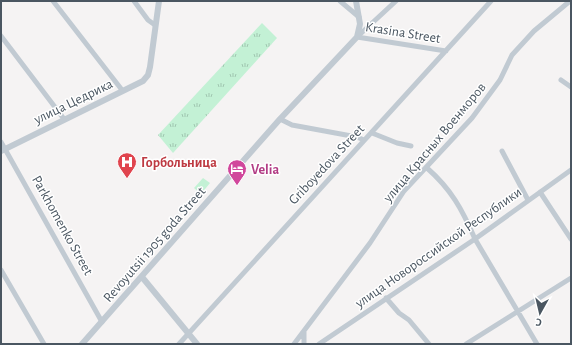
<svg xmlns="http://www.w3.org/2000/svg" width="572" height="345" font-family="'Alegreya Sans',sans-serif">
  <defs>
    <pattern id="grass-tufts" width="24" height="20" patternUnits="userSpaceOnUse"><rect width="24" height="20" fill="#c3f1d5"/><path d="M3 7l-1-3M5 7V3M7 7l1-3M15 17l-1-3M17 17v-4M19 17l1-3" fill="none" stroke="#a0c6b0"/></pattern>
  </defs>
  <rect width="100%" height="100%" fill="#f5f3f3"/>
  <path fill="url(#grass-tufts)" d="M 262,23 L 277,38 L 173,153 L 158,135 Z"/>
  <path fill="#c3f1d5" d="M 203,178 L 210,183 L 201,194 L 194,188 Z"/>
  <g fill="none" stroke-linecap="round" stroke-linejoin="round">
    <path stroke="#c1cad2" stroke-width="5" d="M 53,1 L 122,90
      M 134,1 L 148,20 L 155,25
      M 340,1 L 359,17
      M 1,36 L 64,119
      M 357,37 L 446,51
      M 357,37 L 396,1
      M 561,80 L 571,87
      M 280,119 L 292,125 L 357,137 L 364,140
      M 372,133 L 397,143 L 411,146
      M 1,142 L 102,322
      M 502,151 L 528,200
      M 427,168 C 451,189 462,209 475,239 L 537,344
      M 540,192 L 571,239
      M 1,270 L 44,344
      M 386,298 L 399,313 L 409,320 L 429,344
      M 304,332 L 304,344
      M 179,344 L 491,1
      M 294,344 L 370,243 L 404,191 L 472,118 L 500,80 L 512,55 L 534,31 L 570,1
      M 319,344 L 475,239 L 571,170
      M 466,344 L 571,278"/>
    <path stroke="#c1cad2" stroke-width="6" d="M 1,151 L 143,81 L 148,75 L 150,67 L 159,1
      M 142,277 L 197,344
      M 82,344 L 280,119 L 357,37 L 360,24 L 356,1"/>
  </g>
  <defs>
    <symbol id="hospital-pin" viewBox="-11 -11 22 30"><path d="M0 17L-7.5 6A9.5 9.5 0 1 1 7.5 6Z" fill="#e0444e" stroke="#fff"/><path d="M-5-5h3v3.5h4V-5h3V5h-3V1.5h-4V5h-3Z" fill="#fff"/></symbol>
    <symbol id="hotel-pin" viewBox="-11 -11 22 30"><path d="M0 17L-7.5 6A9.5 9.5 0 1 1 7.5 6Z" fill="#d1479c" stroke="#fff"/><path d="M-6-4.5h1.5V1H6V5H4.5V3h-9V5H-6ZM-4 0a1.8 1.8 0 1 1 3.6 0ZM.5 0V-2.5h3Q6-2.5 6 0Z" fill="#fff"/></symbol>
  </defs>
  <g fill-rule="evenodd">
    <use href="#hospital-pin" x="116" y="151" width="22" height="30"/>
    <use href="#hotel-pin" x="226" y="158" width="22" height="30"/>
  </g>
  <g text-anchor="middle" stroke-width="3" stroke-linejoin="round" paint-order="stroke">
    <g font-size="14" fill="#4a5661" stroke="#fff">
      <text transform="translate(403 32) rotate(9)" y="5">Krasina Street</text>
      <text transform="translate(73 101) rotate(-26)" y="5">улица Цедрика</text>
      <text transform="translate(434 142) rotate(-50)" y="5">улица Красных Военморов</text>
      <text transform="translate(326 164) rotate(-47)" y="5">Griboyedova Street</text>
      <text transform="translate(63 225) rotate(61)" y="5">Parkhomenko Street</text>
      <text transform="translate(154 244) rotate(-49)" y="5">Revoyutsii 1905 goda Street</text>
      <text transform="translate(438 247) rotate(-35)" y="5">улица Новороссийской Республики</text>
    </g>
    <g font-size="14" font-weight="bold" fill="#be3a42" stroke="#fff" text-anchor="start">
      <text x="141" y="167">Горбольница</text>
    </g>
    <g font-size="14" font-weight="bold" fill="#b23c85" stroke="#fff" text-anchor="start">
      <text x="251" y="174">Velia</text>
    </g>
  </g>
  <rect width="572" height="345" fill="none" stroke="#4a5661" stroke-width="4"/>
  <g transform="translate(540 313) rotate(188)" stroke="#ffffff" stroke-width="3" paint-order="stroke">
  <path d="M0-3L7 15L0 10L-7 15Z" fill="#4a5661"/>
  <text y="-6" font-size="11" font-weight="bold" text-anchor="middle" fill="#4a5661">С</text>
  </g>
</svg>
